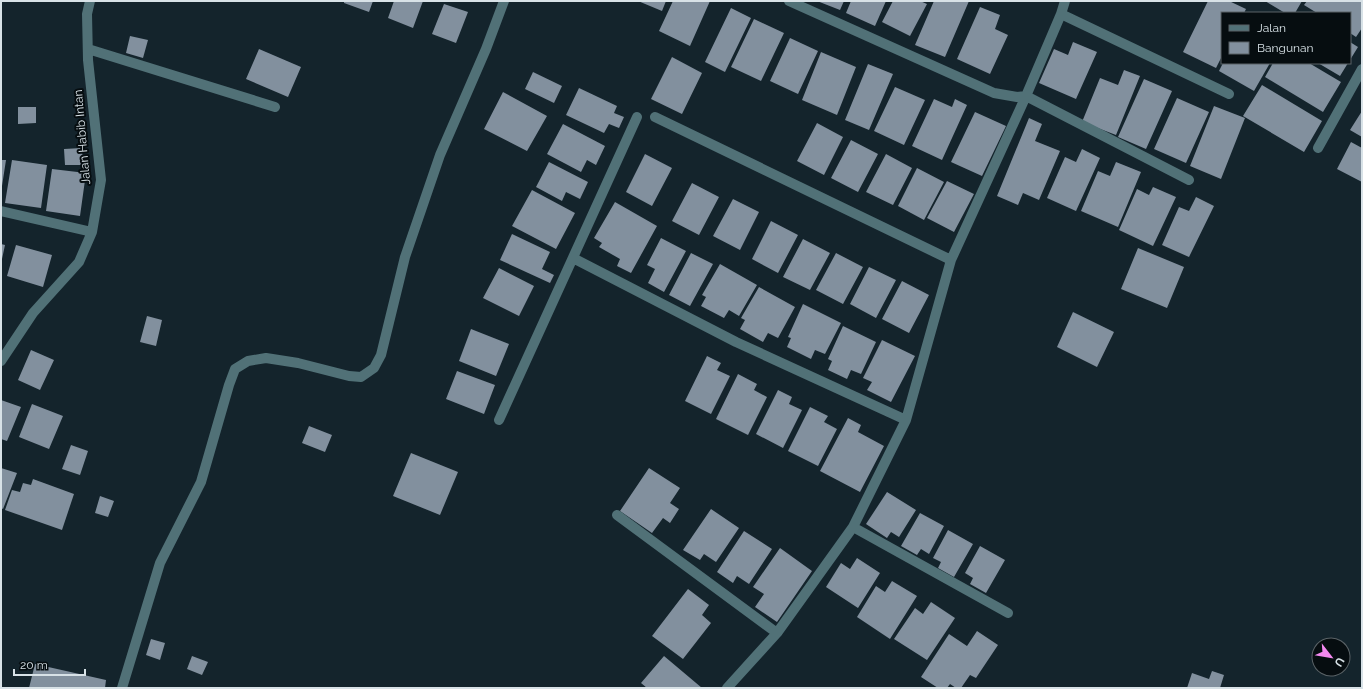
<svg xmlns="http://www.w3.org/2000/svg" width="1363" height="689" font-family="Raleway,sans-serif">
  <rect width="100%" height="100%" fill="#14242c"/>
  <path fill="#82909e" d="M 344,1 L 373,1 L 369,12 L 344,3 Z
    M 394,1 L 423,1 L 413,28 L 388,18 Z
    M 638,1 L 666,1 L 662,11 Z
    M 673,1 L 710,1 L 690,46 L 659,31 Z
    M 817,1 L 844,1 L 840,10 Z
    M 851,1 L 886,1 L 875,26 L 846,13 Z
    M 893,1 L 920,1 L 927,4 L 910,36 L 882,22 Z
    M 934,1 L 969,1 L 945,57 L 915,45 Z
    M 1208,1 L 1229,1 L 1246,9 L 1244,13 L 1222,13 L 1222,56 L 1216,68 L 1183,52 Z
    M 1265,1 L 1302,1 L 1295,13 L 1285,13 Z
    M 1307,1 L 1362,1 L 1362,28 L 1356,37 L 1350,33 L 1350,13 L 1317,13 L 1304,5 Z
    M 444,4 L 468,12 L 456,43 L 432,34 Z
    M 980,7 L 1000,15 L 995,29 L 1008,35 L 990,74 L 957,59 Z
    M 731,8 L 751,18 L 725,72 L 705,62 Z
    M 754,19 L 784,33 L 761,81 L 731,67 Z
    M 130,36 L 148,40 L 143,58 L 126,53 Z
    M 790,38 L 818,51 L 798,94 L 770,81 Z
    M 1073,42 L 1097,52 L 1076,99 L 1039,83 L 1054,49 L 1068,55 Z
    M 1350,42 L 1358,47 L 1350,60 Z
    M 259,49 L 301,67 L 288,97 L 246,79 Z
    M 821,52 L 856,67 L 837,115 L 802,100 Z
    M 672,57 L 702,73 L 682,114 L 651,99 Z
    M 1223,63 L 1270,63 L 1254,91 L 1219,71 Z
    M 1273,63 L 1309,63 L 1341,82 L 1323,112 L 1265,77 Z
    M 1318,63 L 1348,63 L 1340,76 Z
    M 868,64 L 893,74 L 869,130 L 845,120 Z
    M 1124,70 L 1140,76 L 1116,135 L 1082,122 L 1100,78 L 1118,85 Z
    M 533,72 L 562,86 L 554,103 L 525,89 Z
    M 1144,79 L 1172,91 L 1146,149 L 1118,137 Z
    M 1262,85 L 1322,121 L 1304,152 L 1243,116 Z
    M 895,87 L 925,100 L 904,145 L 874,131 Z
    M 579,88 L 617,106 L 614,113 L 624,117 L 619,128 L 609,124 L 604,133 L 566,115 Z
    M 503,92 L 547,116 L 527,151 L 484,129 Z
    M 1177,98 L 1209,112 L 1186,163 L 1154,149 Z
    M 934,99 L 952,107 L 955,99 L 967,105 L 942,160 L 912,146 Z
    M 1214,106 L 1245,118 L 1221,179 L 1190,166 Z
    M 18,107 L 36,107 L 36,123 L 18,124 Z
    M 1362,111 L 1362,137 L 1350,130 Z
    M 975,112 L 1006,126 L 982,176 L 951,162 Z
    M 1029,118 L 1042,124 L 1035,141 L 1060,151 L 1039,200 L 1023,193 L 1018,205 L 997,196 Z
    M 817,123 L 843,137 L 824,175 L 797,161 Z
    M 563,124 L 605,146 L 596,165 L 587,160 L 581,172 L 547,154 Z
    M 851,140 L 878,154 L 858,192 L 831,178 Z
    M 1351,142 L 1362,148 L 1362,182 L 1337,169 Z
    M 82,148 L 83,165 L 65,165 L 64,149 Z
    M 1082,149 L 1100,158 L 1076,211 L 1047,198 L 1065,157 L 1076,162 Z
    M 645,154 L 672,168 L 652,206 L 626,192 Z
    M 886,154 L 912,168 L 893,205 L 866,192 Z
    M 1,160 L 6,160 L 2,186 L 1,186 Z
    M 12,160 L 47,165 L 41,208 L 5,203 Z
    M 549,162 L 588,182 L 580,199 L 566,192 L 562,201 L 536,187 Z
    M 1116,162 L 1141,172 L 1118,227 L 1081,211 L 1098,171 L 1110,176 Z
    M 917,168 L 944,182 L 924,220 L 898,206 Z
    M 52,169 L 86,173 L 80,216 L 46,211 Z
    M 947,181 L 974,194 L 954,232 L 927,218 Z
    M 692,183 L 719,197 L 699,235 L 672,221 Z
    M 1153,187 L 1176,197 L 1153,246 L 1119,230 L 1137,189 L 1149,195 Z
    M 532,190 L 575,213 L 556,249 L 512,226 Z
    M 1196,197 L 1214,206 L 1189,257 L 1162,245 L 1179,207 L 1189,211 Z
    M 733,199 L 759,212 L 740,250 L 713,236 Z
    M 615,202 L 657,226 L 631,273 L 617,266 L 620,259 L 599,247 L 602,243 L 594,238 Z
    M 771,221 L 798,235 L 778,273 L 752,259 Z
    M 512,234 L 550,252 L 542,269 L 554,275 L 550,283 L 500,260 Z
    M 661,238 L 686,251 L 664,292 L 648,283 L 655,269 L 647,265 Z
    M 803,239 L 830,253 L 810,290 L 783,277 Z
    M 1,244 L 5,245 L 2,259 L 1,258 Z
    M 16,245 L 52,255 L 43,287 L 7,276 Z
    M 1138,248 L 1184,267 L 1167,308 L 1121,289 Z
    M 691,253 L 713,264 L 690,306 L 669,295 Z
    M 836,253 L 863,267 L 843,304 L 816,290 Z
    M 720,264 L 757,285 L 739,316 L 729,310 L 724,318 L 701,306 L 706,297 L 702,295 Z
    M 869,267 L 896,280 L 876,318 L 850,304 Z
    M 499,268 L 534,286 L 519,316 L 483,298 Z
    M 902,281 L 929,295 L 909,333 L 882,319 Z
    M 759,287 L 795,307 L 778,338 L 768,333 L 763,342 L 740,329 L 745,320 L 741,318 Z
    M 803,304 L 841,323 L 825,354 L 815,350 L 811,359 L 787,347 L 791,338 L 788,337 Z
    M 1073,312 L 1114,332 L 1097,367 L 1057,347 Z
    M 147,316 L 162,320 L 156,346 L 140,342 Z
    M 843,326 L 876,342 L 861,374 L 851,370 L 847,379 L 828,370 L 832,361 L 828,359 Z
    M 471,329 L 509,344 L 496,376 L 459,361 Z
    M 882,340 L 915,356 L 891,402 L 867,390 L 872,382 L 863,378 Z
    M 31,350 L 54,360 L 40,390 L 18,380 Z
    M 707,356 L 721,363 L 717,370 L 730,376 L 711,414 L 685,401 Z
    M 457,371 L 495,385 L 484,414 L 446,399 Z
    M 738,374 L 757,384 L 754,390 L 767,397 L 748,435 L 716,419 Z
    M 778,390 L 792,397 L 789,404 L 802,410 L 783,448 L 756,434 Z
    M 1,400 L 21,407 L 7,441 L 1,439 Z
    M 32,404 L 63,416 L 49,449 L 19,437 Z
    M 810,407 L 828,416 L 824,422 L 837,429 L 818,466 L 788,451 Z
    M 848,418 L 861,425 L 858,432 L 884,446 L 860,492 L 820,471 Z
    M 309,426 L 332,435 L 325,452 L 302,443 Z
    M 71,445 L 88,451 L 80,475 L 62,469 Z
    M 411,453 L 458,472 L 440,515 L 393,496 Z
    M 1,468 L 17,473 L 3,509 L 1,508 Z
    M 649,468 L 680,488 L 670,503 L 679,509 L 670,523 L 663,518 L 652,533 L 620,511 Z
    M 33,479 L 74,494 L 62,530 L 5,510 L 12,490 L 20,492 L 23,483 L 31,485 Z
    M 887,492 L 916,510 L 899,537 L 891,532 L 887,538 L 866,524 Z
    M 100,496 L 114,501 L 108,517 L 95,513 Z
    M 711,509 L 739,528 L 716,562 L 704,554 L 700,560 L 683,550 Z
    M 920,513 L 944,526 L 929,554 L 921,549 L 917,555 L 901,546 Z
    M 948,530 L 973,544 L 954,577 L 938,568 L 941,562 L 933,558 Z
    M 744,531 L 772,549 L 749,584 L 737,576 L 733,583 L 717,572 Z
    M 980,546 L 1005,560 L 986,593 L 970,584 L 973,578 L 965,573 Z
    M 780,548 L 812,571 L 777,622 L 755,607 L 764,594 L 753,587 Z
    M 857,558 L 880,573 L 858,608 L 826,587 L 841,563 L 850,569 Z
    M 892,581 L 917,596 L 890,639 L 857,617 L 876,586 L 885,592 Z
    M 688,589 L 709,605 L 702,615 L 711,623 L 683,659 L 652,636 Z
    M 931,602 L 955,618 L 927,660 L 894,639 L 915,608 L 923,614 Z
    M 977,631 L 998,645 L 976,678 L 970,675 L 961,688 L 956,688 L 950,684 L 947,688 L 938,688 L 921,677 L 949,634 L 967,646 Z
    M 151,639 L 165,643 L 160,660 L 146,655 Z
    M 192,656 L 208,662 L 202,675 L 187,669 Z
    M 664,656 L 702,688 L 647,688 L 641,683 Z
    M 35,664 L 106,680 L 105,688 L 29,688 Z
    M 1212,671 L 1224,675 L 1220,688 L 1187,688 L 1192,673 L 1209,679 Z"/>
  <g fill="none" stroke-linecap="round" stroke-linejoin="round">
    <path stroke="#517177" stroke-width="10" d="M 789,1 L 994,93 L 1017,97 L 1026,96 L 1061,14 L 1065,1
      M 1061,14 L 1229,94
      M 88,49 L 275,107
      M 655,117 L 951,260
      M 1318,148 L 1362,69
      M 1,211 L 92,232
      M 573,258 L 736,342 L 906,420
      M 1,361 L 33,313 L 79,262 L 92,232 L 101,180 L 88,60 L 87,14 L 90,1
      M 499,420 L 637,117
      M 617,515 L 777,633
      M 1008,613 L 853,527 L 906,420 L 951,260 L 1026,96 L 1189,180
      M 122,688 L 160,563 L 201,482 L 229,385 L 235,369 L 248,361 L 266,358 L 298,363 L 349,376 L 361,377 L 374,368 L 381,355 L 405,257 L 440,155 L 486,49 L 504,1
      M 727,688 L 777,633 L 853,527"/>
  </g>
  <g text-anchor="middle" stroke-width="4" stroke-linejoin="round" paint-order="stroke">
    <g font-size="12" fill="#d8e2e7" stroke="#060d10">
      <text transform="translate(82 137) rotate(-95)" y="4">Jalan Habib Intan</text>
    </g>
  </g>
  <rect width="1363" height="689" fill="none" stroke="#d8e2e7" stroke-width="4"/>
  <rect x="1221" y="12" width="130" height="52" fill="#060d10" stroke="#5a6266"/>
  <rect x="1229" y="25" width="20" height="6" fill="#517177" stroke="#5a6266"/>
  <text x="1257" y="32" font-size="12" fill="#d8e2e7">Jalan</text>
  <rect x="1229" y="42" width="20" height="12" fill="#82909e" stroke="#5a6266"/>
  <text x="1257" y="52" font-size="12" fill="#d8e2e7">Bangunan</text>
  <g transform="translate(1331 657) rotate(121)"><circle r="19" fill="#060d10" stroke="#5a6266"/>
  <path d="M0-3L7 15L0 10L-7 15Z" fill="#f489f0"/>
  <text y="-6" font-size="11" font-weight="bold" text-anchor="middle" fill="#d8e2e7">U</text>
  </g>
  <path d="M14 669v6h71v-6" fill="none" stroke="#d8e2e7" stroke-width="2"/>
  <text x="20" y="669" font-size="12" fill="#d8e2e7" stroke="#060d10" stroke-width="3" paint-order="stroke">20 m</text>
</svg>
